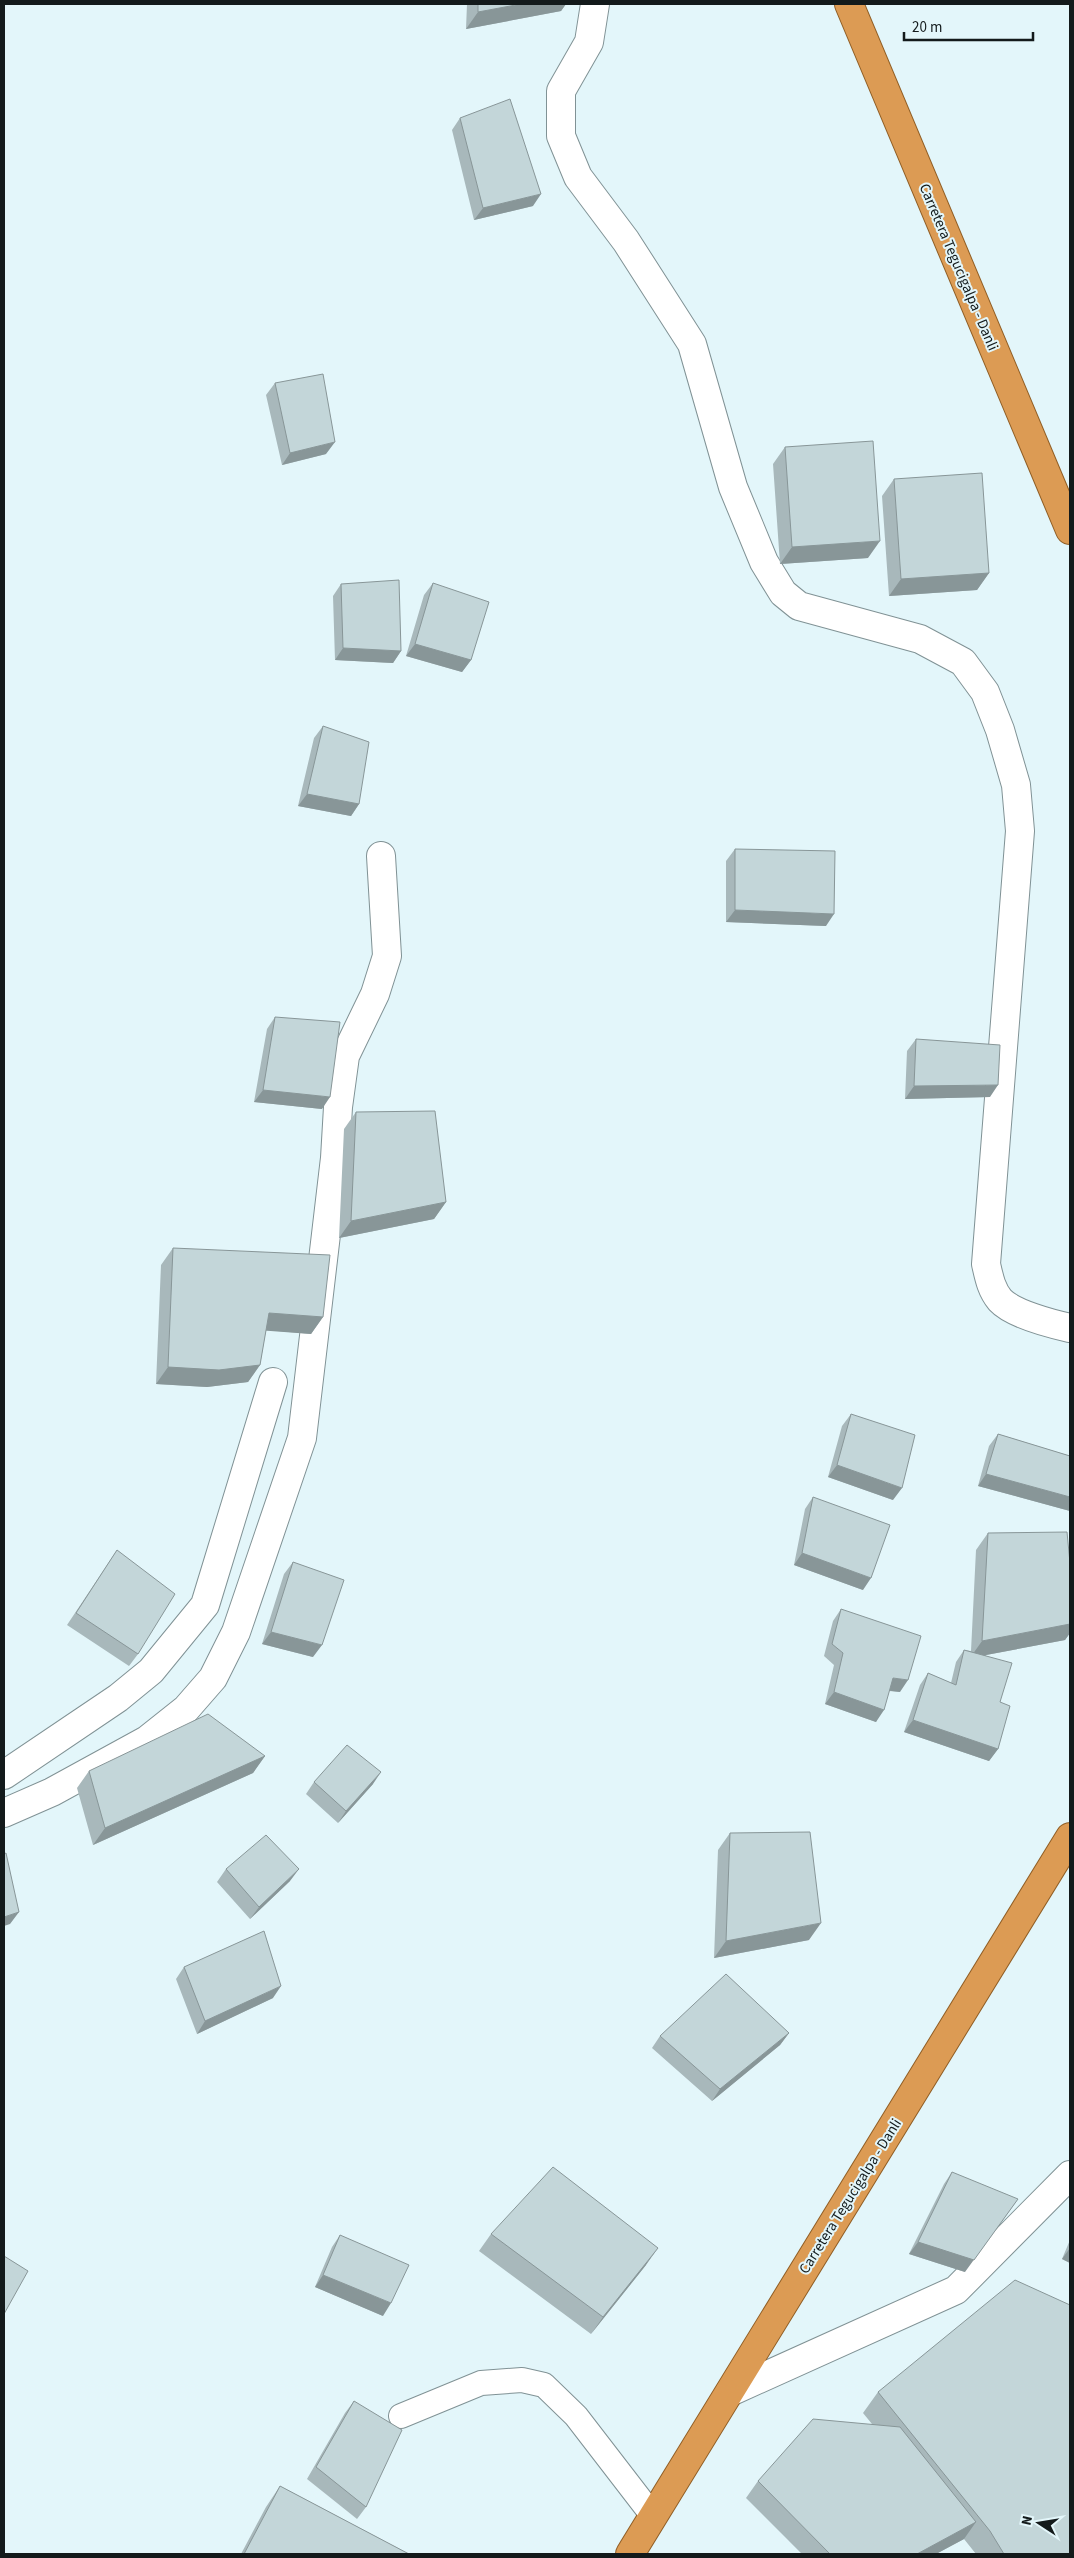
<svg xmlns="http://www.w3.org/2000/svg" width="1074" height="2558" font-family="'Source Sans 3',sans-serif">
  <rect width="100%" height="100%" fill="#e3f6fa"/>
  <g fill="none" stroke-linecap="round" stroke-linejoin="round">
    <defs>
      <path id="service" d="M 401,2416 L 481,2383 L 522,2380 L 544,2385 L 576,2416 L 653,2516"/>
      <path id="minor" d="M 595,4 L 589,42 L 561,91 L 561,136 L 578,177 L 626,241 L 692,344 L 733,487 L 764,562 L 783,593 L 799,606 L 920,639 L 963,662 L 985,692 L 1000,730 L 1016,785 L 1020,831 L 986,1264 C 989,1277 991,1289 1000,1300 C 1013,1314 1052,1324 1070,1328
        M 4,1775 L 118,1698 L 151,1671 L 205,1605 L 273,1382
        M 4,1813 L 52,1792 L 147,1740 L 186,1709 L 213,1678 L 236,1632 L 302,1438 L 335,1158 L 338,1107 L 345,1056 L 375,994 L 387,956 L 381,856
        M 730,2392 L 956,2290 L 1070,2175"/>
      <path id="trunk" d="M 849,4 L 1070,530
        M 630,2554 L 1070,1837"/>
    </defs>
    <use href="#service" stroke="#809295" stroke-width="26"/>
    <use href="#minor" stroke="#809295" stroke-width="30"/>
    <use href="#trunk" stroke="#905e25" stroke-width="30"/>
    <use href="#service" stroke="#fff" stroke-width="24"/>
    <use href="#minor" stroke="#fff" stroke-width="28"/>
    <use href="#trunk" stroke="#dc9b54" stroke-width="28"/>
  </g>
  <path fill="#a8b8bb" d="M 467,4 L 566,4 L 561,11 L 466,29 Z
    M 460,118 L 533,206 L 474,220 L 452,130 Z
    M 275,383 L 326,454 L 282,465 L 266,395 Z
    M 785,447 L 868,558 L 780,564 L 773,464 Z
    M 894,479 L 989,573 L 977,590 L 889,596 L 882,496 Z
    M 433,583 L 471,660 L 462,672 L 406,656 L 424,595 Z
    M 341,584 L 401,651 L 393,663 L 335,660 L 333,596 Z
    M 323,726 L 359,804 L 351,816 L 298,806 L 314,738 Z
    M 735,849 L 826,926 L 726,922 L 726,861 Z
    M 275,1017 L 322,1109 L 254,1102 L 267,1029 Z
    M 916,1039 L 990,1097 L 905,1099 L 907,1051 Z
    M 356,1112 L 446,1202 L 434,1219 L 339,1238 L 344,1129 Z
    M 173,1248 L 323,1317 L 311,1334 L 266,1330 L 260,1365 L 248,1382 L 207,1387 L 156,1384 L 161,1265 Z
    M 851,1414 L 893,1500 L 828,1477 L 842,1426 Z
    M 998,1434 L 1070,1456 L 1070,1511 L 978,1486 L 989,1446 Z
    M 813,1497 L 863,1590 L 794,1565 L 805,1509 Z
    M 988,1533 L 1070,1563 L 1070,1633 L 1065,1640 L 986,1655 L 1000,1702 L 998,1749 L 989,1761 L 904,1732 L 920,1685 L 928,1673 L 951,1683 L 956,1662 L 964,1650 L 971,1651 L 976,1550 Z
    M 117,1550 L 138,1654 L 129,1666 L 67,1625 Z
    M 293,1562 L 313,1657 L 262,1644 L 284,1574 Z
    M 841,1609 L 900,1692 L 889,1691 L 876,1722 L 825,1704 L 834,1665 L 824,1656 L 833,1621 Z
    M 265,1756 L 253,1773 L 93,1845 L 77,1788 L 89,1771 Z
    M 314,1782 L 373,1784 L 338,1823 L 306,1794 Z
    M 730,1833 L 809,1940 L 714,1958 L 718,1850 Z
    M 226,1869 L 290,1881 L 250,1919 L 217,1882 Z
    M 184,1967 L 273,1998 L 197,2034 L 176,1979 Z
    M 789,2033 L 780,2045 L 712,2101 L 652,2048 L 660,2036 Z
    M 952,2172 L 965,2272 L 909,2254 L 944,2184 Z
    M 491,2234 L 646,2265 L 591,2334 L 479,2251 Z
    M 340,2235 L 383,2316 L 315,2287 L 332,2247 Z
    M 1070,2240 L 1070,2263 L 1062,2259 Z
    M 878,2392 L 1070,2554 L 976,2554 L 964,2539 L 936,2554 L 802,2554 L 746,2498 L 758,2481 L 872,2424 L 863,2413 Z
    M 354,2401 L 366,2507 L 357,2519 L 307,2479 L 345,2413 Z
    M 280,2486 L 409,2554 L 241,2554 L 266,2507 Z"/>
  <path fill="#889698" d="M 521,4 L 566,4 L 561,11 L 466,29 L 478,12 Z
    M 541,194 L 533,206 L 474,220 L 483,208 Z
    M 335,442 L 326,454 L 282,465 L 290,453 Z
    M 880,541 L 868,558 L 780,564 L 792,547 Z
    M 989,573 L 977,590 L 889,596 L 901,579 Z
    M 415,644 L 471,660 L 462,672 L 406,656 Z
    M 343,648 L 401,651 L 393,663 L 335,660 Z
    M 307,794 L 359,804 L 351,816 L 298,806 Z
    M 735,910 L 834,914 L 826,926 L 726,922 Z
    M 998,1085 L 990,1097 L 905,1099 L 914,1086 Z
    M 263,1090 L 330,1097 L 322,1109 L 254,1102 Z
    M 446,1202 L 434,1219 L 339,1238 L 351,1221 Z
    M 269,1313 L 323,1317 L 311,1334 L 257,1330 Z
    M 260,1365 L 248,1382 L 207,1387 L 156,1384 L 168,1367 Z
    M 837,1465 L 902,1488 L 893,1500 L 828,1477 Z
    M 986,1474 L 1070,1497 L 1070,1511 L 978,1486 Z
    M 802,1553 L 871,1578 L 863,1590 L 794,1565 Z
    M 1070,1624 L 1070,1633 L 1065,1640 L 970,1658 L 982,1641 Z
    M 271,1632 L 322,1645 L 313,1657 L 262,1644 Z
    M 893,1678 L 908,1680 L 900,1692 L 884,1690 Z
    M 834,1692 L 884,1710 L 876,1722 L 825,1704 Z
    M 913,1720 L 998,1749 L 989,1761 L 904,1732 Z
    M 265,1756 L 253,1773 L 93,1845 L 105,1828 Z
    M 381,1772 L 373,1784 L 338,1823 L 346,1811 Z
    M 299,1869 L 290,1881 L 250,1919 L 259,1907 Z
    M 19,1912 L 10,1924 L 4,1926 L 4,1917 Z
    M 821,1923 L 809,1940 L 714,1958 L 726,1941 Z
    M 281,1986 L 273,1998 L 197,2034 L 205,2021 Z
    M 789,2033 L 780,2045 L 712,2101 L 720,2089 Z
    M 1018,2199 L 965,2272 L 909,2254 L 918,2242 Z
    M 658,2248 L 646,2265 L 591,2334 L 603,2317 Z
    M 1070,2248 L 1070,2263 L 1062,2259 Z
    M 323,2275 L 391,2303 L 383,2316 L 315,2287 Z
    M 976,2522 L 964,2539 L 936,2554 L 917,2554 Z"/>
  <path fill="#c3d6d9" stroke="#889698" d="M 478,4 L 521,4 L 478,12 Z
    M 510,99 L 541,194 L 483,208 L 460,118 Z
    M 323,374 L 335,442 L 290,453 L 275,383 Z
    M 873,441 L 880,541 L 792,547 L 785,447 Z
    M 982,473 L 989,573 L 901,579 L 894,479 Z
    M 399,580 L 401,651 L 343,648 L 341,584 Z
    M 433,583 L 489,602 L 471,660 L 415,644 Z
    M 323,726 L 369,742 L 359,804 L 307,794 Z
    M 735,849 L 835,851 L 834,914 L 735,910 Z
    M 275,1017 L 340,1022 L 330,1097 L 263,1090 Z
    M 916,1039 L 1000,1045 L 998,1085 L 914,1086 Z
    M 435,1111 L 446,1202 L 351,1221 L 356,1112 Z
    M 173,1248 L 330,1255 L 323,1317 L 269,1313 L 260,1365 L 219,1370 L 168,1367 Z
    M 851,1414 L 915,1435 L 902,1488 L 837,1465 Z
    M 998,1434 L 1070,1456 L 1070,1497 L 986,1474 Z
    M 813,1497 L 890,1525 L 871,1578 L 802,1553 Z
    M 1067,1532 L 1070,1563 L 1070,1624 L 982,1641 L 988,1533 Z
    M 117,1550 L 175,1594 L 138,1654 L 76,1613 Z
    M 293,1562 L 344,1580 L 322,1645 L 271,1632 Z
    M 841,1609 L 921,1636 L 908,1680 L 893,1678 L 884,1710 L 834,1692 L 843,1653 L 832,1644 Z
    M 964,1650 L 1012,1663 L 1000,1702 L 1010,1706 L 998,1749 L 913,1720 L 928,1673 L 956,1685 Z
    M 208,1714 L 265,1756 L 105,1828 L 89,1771 Z
    M 347,1745 L 381,1772 L 346,1811 L 314,1782 Z
    M 810,1832 L 821,1923 L 726,1941 L 730,1833 Z
    M 266,1835 L 299,1869 L 259,1907 L 226,1869 Z
    M 6,1853 L 19,1912 L 4,1917 L 4,1854 Z
    M 264,1931 L 281,1986 L 205,2021 L 184,1967 Z
    M 726,1974 L 789,2033 L 720,2089 L 660,2036 Z
    M 553,2167 L 658,2248 L 603,2317 L 491,2234 Z
    M 952,2172 L 1018,2199 L 974,2260 L 918,2242 Z
    M 340,2235 L 409,2265 L 391,2303 L 323,2275 Z
    M 4,2256 L 28,2271 L 4,2314 Z
    M 1015,2280 L 1070,2305 L 1070,2554 L 1004,2554 L 990,2531 L 878,2392 Z
    M 354,2401 L 402,2430 L 366,2507 L 316,2467 Z
    M 813,2419 L 900,2427 L 976,2522 L 917,2554 L 830,2554 L 758,2481 Z
    M 280,2486 L 409,2554 L 244,2554 Z"/>
  <g text-anchor="middle" stroke-width="4" stroke-linejoin="round" paint-order="stroke">
    <g font-size="15" fill="#131a1b" stroke="#e3f6fa">
      <text transform="translate(959 267) rotate(67)" y="5">Carretera Tegucigalpa - Danli</text>
      <text transform="translate(850 2196) rotate(-58)" y="5">Carretera Tegucigalpa - Danli</text>
    </g>
  </g>
  <rect width="1074" height="2558" fill="none" stroke="#131a1b" stroke-width="10"/>
  <g transform="translate(1039 2523) rotate(282)" stroke="#e3f6fa" stroke-width="4" paint-order="stroke">
  <path d="M0-4L9 19L0 12L-9 19Z" fill="#131a1b"/>
  <text y="-8" font-size="14" font-weight="bold" text-anchor="middle" fill="#131a1b">N</text>
  </g>
  <path d="M904 32v8h129v-8" fill="none" stroke="#131a1b" stroke-width="2.5"/>
  <text x="912" y="32" font-size="15" fill="#131a1b" stroke="#e3f6fa" stroke-width="4" paint-order="stroke">20 m</text>
</svg>
